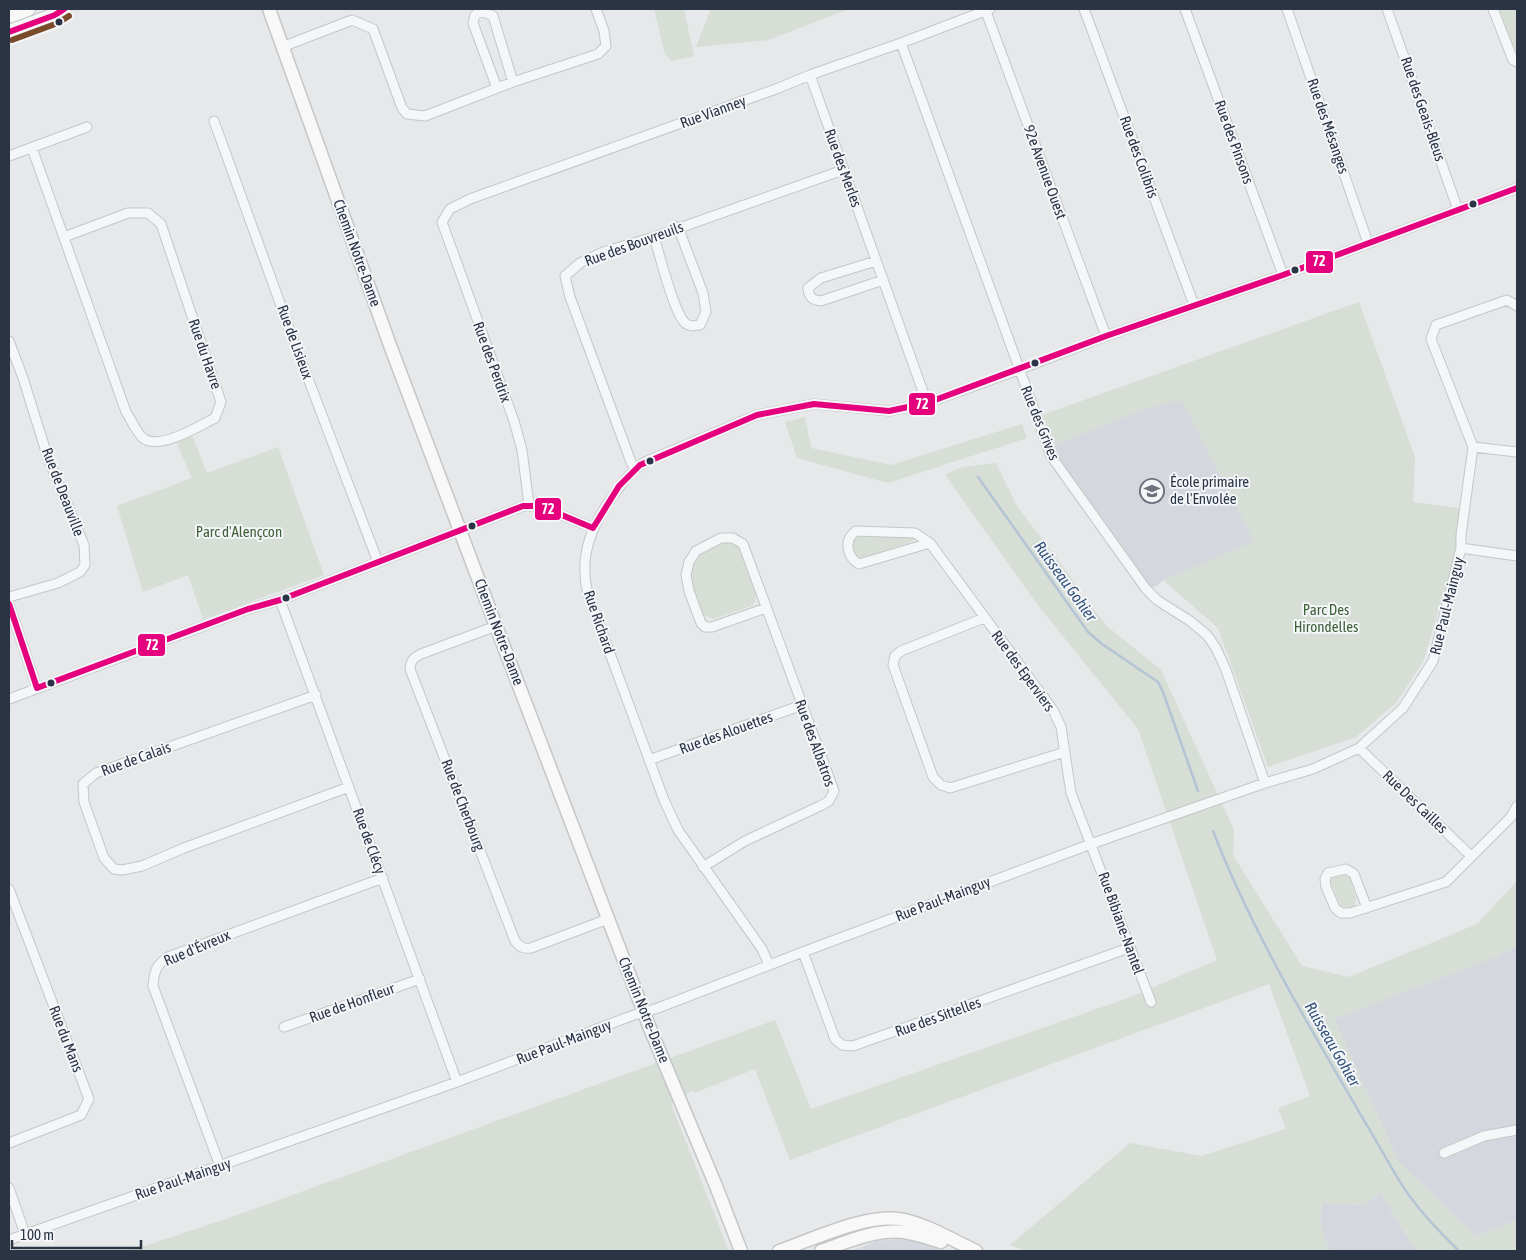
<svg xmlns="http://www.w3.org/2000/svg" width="1526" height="1260" font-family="'Asap Condensed',sans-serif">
  <rect width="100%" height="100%" fill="#e6e8ea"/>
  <path fill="#d4d7dd" d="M 1181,399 L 1255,542 L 1163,580 L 1157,586 L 1146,589 L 1051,456 L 1055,445 L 1141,410 Z
    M 1517,946 L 1517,1220 L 1476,1236 L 1399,1162 L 1334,1019 L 1498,956 Z
    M 1380,1193 L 1412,1244 L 1420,1251 L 1329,1251 L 1320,1224 L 1322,1203 L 1363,1205 Z
    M 898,1239 L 921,1243 L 942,1251 L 851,1251 L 877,1241 Z"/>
  <path fill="#d6ded6" d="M 654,9 L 684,9 L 694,56 L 672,61 L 665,54 Z
    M 711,9 L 849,9 L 768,40 L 696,47 Z
    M 1499,9 L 1517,9 L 1517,50 C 1507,43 1503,21 1499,9 Z
    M 1359,302 L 1415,457 L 1413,502 L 1464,509 L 1457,549 L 1423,662 L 1396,703 L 1356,737 L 1268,767 L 1218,628 L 1163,580 L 1254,541 L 1181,400 L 1141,410 L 1055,445 L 1042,415 Z
    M 805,417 L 811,448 L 891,465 L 1022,424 L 1027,438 L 888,483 L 797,458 L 785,422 Z
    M 191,433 L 207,473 L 278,447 L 324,575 L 203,619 L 188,575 L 143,592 L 117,506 L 192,478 L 175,439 Z
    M 996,463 L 1017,506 L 1067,572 L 1082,595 L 1107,626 L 1161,670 L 1234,830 L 1233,855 L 1302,966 L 1349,977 L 1477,924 L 1517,881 L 1517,946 L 1498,956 L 1334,1019 L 1399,1162 L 1476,1236 L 1517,1220 L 1517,1251 L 1420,1251 L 1412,1244 L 1380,1193 L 1363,1205 L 1322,1203 L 1320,1224 L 1329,1251 L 1026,1251 L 1010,1245 L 1130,1143 L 1201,1156 L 1286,1129 L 1278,1108 L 1310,1096 L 1269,984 L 790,1160 L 755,1069 L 697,1092 L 691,1091 L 671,1104 L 729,1251 L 129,1251 L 229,1218 L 775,1020 L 811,1109 L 1128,998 L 1217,960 L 1138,729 L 1037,604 L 945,475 L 962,467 Z
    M 859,536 L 914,537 L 915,539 L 914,541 L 863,558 C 853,556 851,546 854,537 Z
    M 727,542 L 736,544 L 739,548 L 756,596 L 755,602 L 751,606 L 714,619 L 704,615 L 701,609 L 690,578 L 692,566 L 698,555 Z
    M 1343,872 L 1349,875 L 1356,898 L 1355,905 L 1351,908 L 1341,906 L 1331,883 L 1333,876 Z"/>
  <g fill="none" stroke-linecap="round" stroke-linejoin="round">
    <path stroke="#b4c4d5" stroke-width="2.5" d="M 978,477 L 1088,632 L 1102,644 L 1158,682 L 1163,692 L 1198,791
      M 1213,831 C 1260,952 1333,1065 1397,1177 C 1414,1206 1436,1228 1459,1251"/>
    <defs>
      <path id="street" d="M 985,9 L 1106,336
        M 1084,9 L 1194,305
        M 1185,9 L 1283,275
        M 1287,9 L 1368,243
        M 1387,9 L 1458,210
        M 1493,9 L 1513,60 L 1517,62
        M 901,43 L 1051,456 L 1146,589 L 1157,600 L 1190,621 L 1207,635 L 1216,648 L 1226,670 L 1265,783
        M 282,47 L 352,20 L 373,29 L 402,108 L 407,114 L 425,116 L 513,82 L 598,54 L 606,46 L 604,31 L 596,9
        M 810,75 L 927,403
        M 497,88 L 473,23 L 475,15 L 481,11 L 493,16 L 513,82
        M 214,121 L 293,339 L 378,562
        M 32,148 L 126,412 C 131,419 136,432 143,438 C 159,451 199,426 215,418 L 221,402 L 161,224 L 148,213 L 128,213 L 64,237
        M 9,156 L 87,127
        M 654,237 C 660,255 673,311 685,323 C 690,327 694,326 700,325 L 706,312 L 703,293 L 678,227
        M 876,261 L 821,278 L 808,288 C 809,298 813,300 821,301 L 883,280
        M 9,341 L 23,378 L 48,458 L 84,545 L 85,565 L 80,572 L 58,583 L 9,597
        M 1473,447 L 1517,452
        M 635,469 L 631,462 L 570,297 L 565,276 L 580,263 L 603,252 L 654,237 L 843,170
        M 529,505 L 522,450 L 514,421 L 442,222 L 450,209 L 470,199 L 776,89 L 810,75 L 901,43 L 990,9
        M 930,543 L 859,564 C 847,557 843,540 856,531 L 915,533 L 930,543 L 1053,710 L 1061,727 L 1071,793 L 1151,1002
        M 1461,548 L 1517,556
        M 280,600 L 457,1082
        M 9,604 L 37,688
        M 984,618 L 901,651 L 895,656 L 893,665 L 933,777 L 941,785 L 950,788 L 1065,752
        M 496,626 L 421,654 C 413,658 411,660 410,669 L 515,941 C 520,947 523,949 531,948 L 608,919
        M 316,695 L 96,773 L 83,784 L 84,802 L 104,858 L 114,869 L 122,870 L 142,866 L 184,848 L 349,787
        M 9,699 L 248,609 L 280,600 L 523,506 L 540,506 L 593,528
        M 1359,748 L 1471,856
        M 649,760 L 802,705
        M 703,867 L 745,841 L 820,806 L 829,801 L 834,791 L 743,544 L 733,538 L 721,538 L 696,551 L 689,562 L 686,575 L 689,591 L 701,623 L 705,627 L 712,627 L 766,608
        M 9,889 L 89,1099 L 81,1115 L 9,1143
        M 1367,908 L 1354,874 L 1346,869 L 1328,873 L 1325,879 L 1326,887 L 1335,908 L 1341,913 L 1350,913 L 1446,882 L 1511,817 L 1517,806
        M 803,952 L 835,1039 L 842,1045 L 853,1046 L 1129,948
        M 769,965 L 762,949 L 678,830 L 664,800 L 588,594 C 578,556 592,524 615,493 C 624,481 633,468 647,461 L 757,415 L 814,404 L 889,411 L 927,403 L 1018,370 L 1106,336 L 1283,275 L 1517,188
        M 284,1027 L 420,979
        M 1444,1153 L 1484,1136 L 1517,1130
        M 220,1166 L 153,986 C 154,972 156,965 168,957 L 383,878
        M 9,1188 L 25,1234
        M 9,1240 L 457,1082 L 631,1016 L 658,1008 L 803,952 L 1091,844 L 1265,783 L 1313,769 L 1359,748 L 1403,708 L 1433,661 L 1461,548 L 1461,535 L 1473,447 L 1431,339 L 1436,325 L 1507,300 L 1517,306"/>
      <path id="secondary" d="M 269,9 L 391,348 L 496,626 L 651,1031 L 716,1186 L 741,1251
        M 779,1251 C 814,1239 869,1212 905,1220 C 930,1226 954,1241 976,1251
        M 821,1251 C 847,1242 875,1229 904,1232 C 916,1234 929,1238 941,1242"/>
      <path id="primary" d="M 9,16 L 28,9
        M 9,32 L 55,15 L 64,9"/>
    </defs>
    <use href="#street" stroke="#c4c6c8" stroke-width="11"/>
    <use href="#secondary" stroke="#c4c6c8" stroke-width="15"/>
    <use href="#primary" stroke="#c2c5c8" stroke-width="16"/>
    <use href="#street" stroke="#f5f6f7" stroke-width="9"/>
    <use href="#secondary" stroke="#f8f8f8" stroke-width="12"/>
    <use href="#primary" stroke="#f8f8f8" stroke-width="14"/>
    <defs>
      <path id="bus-1" d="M 9,32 L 55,15 L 64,9
        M 9,604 L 37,688 L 248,609 L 280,600 L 523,506 L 540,506 L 593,528 L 619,486 L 640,465 L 757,415 L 814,404 L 889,411 L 927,403 L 1106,336 L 1283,275 L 1517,188"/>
      <path id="bus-2" d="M 12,40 L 58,23 L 69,16"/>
    </defs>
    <use href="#bus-1" stroke="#f4f6f9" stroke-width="10"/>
    <use href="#bus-2" stroke="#f4f6f9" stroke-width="10"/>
    <use href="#bus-1" stroke="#e5007d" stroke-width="6"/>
    <use href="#bus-2" stroke="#7a4b2a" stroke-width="6"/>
  </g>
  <defs>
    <symbol id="school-ring" viewBox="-11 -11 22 22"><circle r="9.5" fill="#f4f6f9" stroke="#6c737f" stroke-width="1.5"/><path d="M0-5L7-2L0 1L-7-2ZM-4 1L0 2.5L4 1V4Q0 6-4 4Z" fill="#6c737f"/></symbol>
  </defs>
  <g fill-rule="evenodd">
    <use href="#school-ring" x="1138" y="477" width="28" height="28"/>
  </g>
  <g fill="#2b3445" stroke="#f4f6f9" stroke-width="2">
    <circle cx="59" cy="22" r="4.5"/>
    <circle cx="1473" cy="204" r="4.5"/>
    <circle cx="1295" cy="270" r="4.5"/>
    <circle cx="1035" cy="363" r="4.5"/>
    <circle cx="650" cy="461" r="4.5"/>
    <circle cx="472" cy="526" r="4.5"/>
    <circle cx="286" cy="598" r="4.5"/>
    <circle cx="51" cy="683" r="4.5"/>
  </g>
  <g text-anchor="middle" stroke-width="4" stroke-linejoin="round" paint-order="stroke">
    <g font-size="15" fill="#2b3445" stroke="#f4f6f9">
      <text transform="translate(1423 109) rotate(71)" y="5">Rue des Geais-Bleus</text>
      <text transform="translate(713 112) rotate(-20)" y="5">Rue Vianney</text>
      <text transform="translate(1328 126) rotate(71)" y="5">Rue des Mésanges</text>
      <text transform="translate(1234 142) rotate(70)" y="5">Rue des Pinsons</text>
      <text transform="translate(1139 157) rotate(70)" y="5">Rue des Colibris</text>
      <text transform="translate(843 168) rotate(70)" y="5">Rue des Merles</text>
      <text transform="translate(1045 172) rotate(70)" y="5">92e Avenue Ouest</text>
      <text transform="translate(634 244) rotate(-20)" y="5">Rue des Bouvreuils</text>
      <text transform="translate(357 253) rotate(70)" y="5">Chemin Notre-Dame</text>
      <text transform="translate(295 342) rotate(70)" y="5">Rue de Lisieux</text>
      <text transform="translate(205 354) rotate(71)" y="5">Rue du Havre</text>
      <text transform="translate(492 362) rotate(70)" y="5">Rue des Perdrix</text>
      <text transform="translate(1040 423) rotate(68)" y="5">Rue des Grives</text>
      <text transform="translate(63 492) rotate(69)" y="5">Rue de Deauville</text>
      <text transform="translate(1447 606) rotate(-76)" y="5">Rue Paul-Mainguy</text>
      <text transform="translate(599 622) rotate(71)" y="5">Rue Richard</text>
      <text transform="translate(499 632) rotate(69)" y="5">Chemin Notre-Dame</text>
      <text transform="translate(1023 671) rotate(54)" y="5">Rue des Eperviers</text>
      <text transform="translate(726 733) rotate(-20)" y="5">Rue des Alouettes</text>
      <text transform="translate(815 743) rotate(70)" y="5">Rue des Albatros</text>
      <text transform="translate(136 759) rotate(-20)" y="5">Rue de Calais</text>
      <text transform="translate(1415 802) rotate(44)" y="5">Rue Des Cailles</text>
      <text transform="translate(463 805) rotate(69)" y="5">Rue de Cherbourg</text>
      <text transform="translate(369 841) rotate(70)" y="5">Rue de Clécy</text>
      <text transform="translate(943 899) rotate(-21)" y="5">Rue Paul-Mainguy</text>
      <text transform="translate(1121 923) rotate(70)" y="5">Rue Bibiane-Nantel</text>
      <text transform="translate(197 948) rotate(-23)" y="5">Rue d'Évreux</text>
      <text transform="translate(352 1003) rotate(-20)" y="5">Rue de Honfleur</text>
      <text transform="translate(644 1010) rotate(68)" y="5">Chemin Notre-Dame</text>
      <text transform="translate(938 1017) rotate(-20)" y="5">Rue des Sittelles</text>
      <text transform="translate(66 1039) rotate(69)" y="5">Rue du Mans</text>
      <text transform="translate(564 1042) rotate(-21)" y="5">Rue Paul-Mainguy</text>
      <text transform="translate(183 1179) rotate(-19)" y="5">Rue Paul-Mainguy</text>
    </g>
    <g font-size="15" fill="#2b3445" stroke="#f4f6f9" text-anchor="start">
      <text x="1170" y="487">École primaire<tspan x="1170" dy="17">de l'Envolée</tspan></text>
    </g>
    <g font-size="15" fill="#3f6138" stroke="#f4f6f9">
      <text x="239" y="537">Parc d'Alençcon</text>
      <text x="1326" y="615">Parc Des<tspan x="1326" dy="17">Hirondelles</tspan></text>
    </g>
    <g font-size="16" font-style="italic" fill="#34527a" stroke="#f4f6f9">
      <text transform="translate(1066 581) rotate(54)" y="6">Ruisseau Gohier</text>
      <text transform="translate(1333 1044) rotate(60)" y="6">Ruisseau Gohier</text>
    </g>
  </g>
  <g stroke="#f4f6f9" stroke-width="2">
    <rect x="1305" y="250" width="29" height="24" rx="5" fill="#e5007d"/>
    <rect x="908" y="392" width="28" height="24" rx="5" fill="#e5007d"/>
    <rect x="534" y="497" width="28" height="24" rx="5" fill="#e5007d"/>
    <rect x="137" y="633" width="29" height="24" rx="5" fill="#e5007d"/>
  </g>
  <g font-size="14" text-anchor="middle" font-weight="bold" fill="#fff">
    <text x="1319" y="266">72</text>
    <text x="922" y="409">72</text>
    <text x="548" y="514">72</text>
    <text x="152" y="650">72</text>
  </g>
  <rect width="1526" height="1260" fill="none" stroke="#2b3445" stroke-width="20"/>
  <path d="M12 1240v8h129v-8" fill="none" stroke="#2b3445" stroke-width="2.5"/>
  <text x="20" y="1240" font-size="15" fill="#2b3445" stroke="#f4f6f9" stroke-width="4" paint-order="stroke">100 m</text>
</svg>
